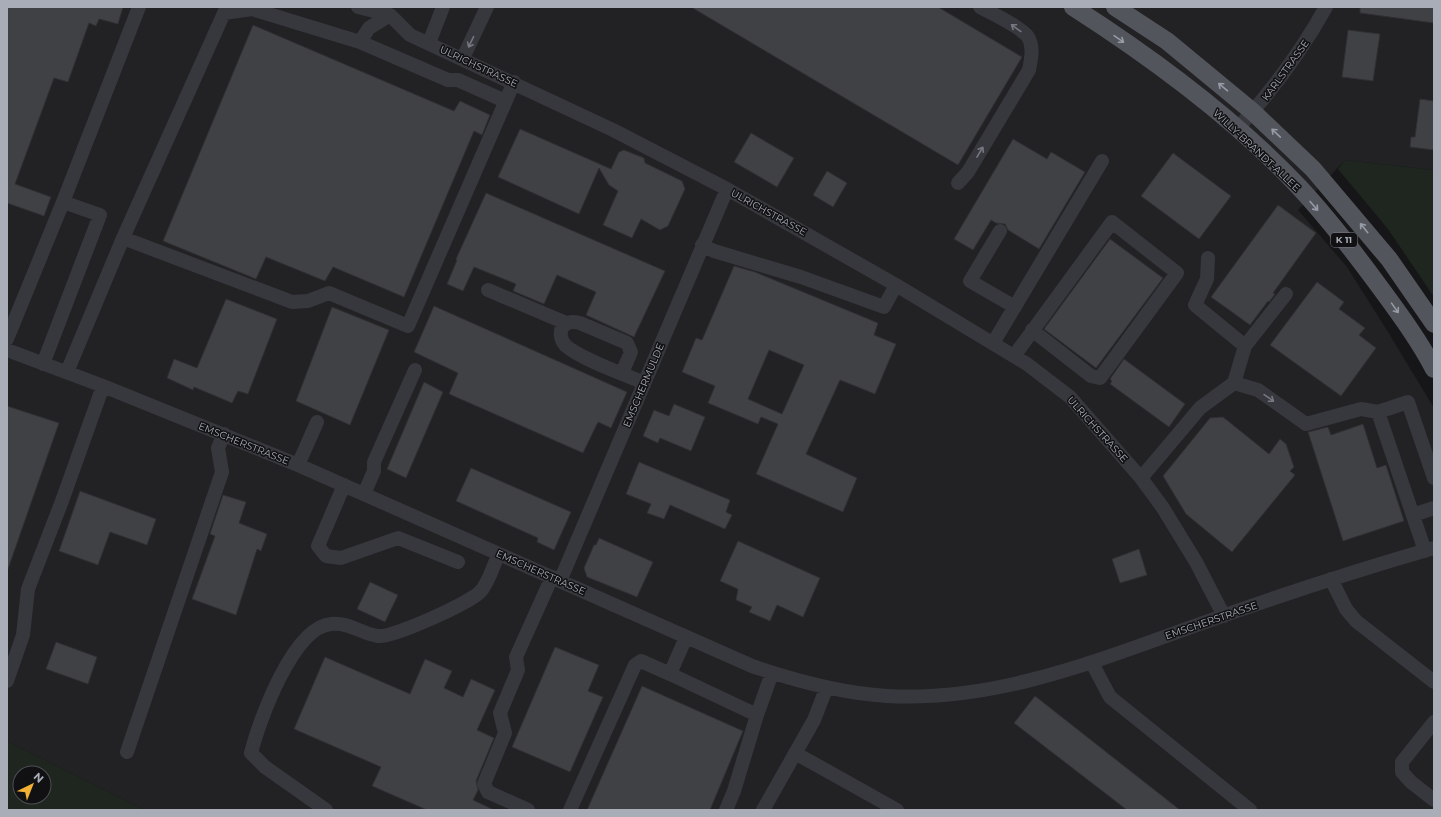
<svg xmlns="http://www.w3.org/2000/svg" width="1441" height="817" font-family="Montserrat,sans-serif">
  <rect width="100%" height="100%" fill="#161618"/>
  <path fill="#222225" d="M 7,7 L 1434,7 L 1434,170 L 1345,160 L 1298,210 L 1347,267 L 1388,332 L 1434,408 L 1434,810 L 145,810 L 7,741 Z"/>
  <path fill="#1e261f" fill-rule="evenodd" d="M 1345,160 L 1434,170 L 1434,297 L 1388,229 L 1338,169 Z
    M 7,741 L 145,810 L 7,810 ZM 20,773 L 44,773 L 44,797 L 20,797 Z"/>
  <path fill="#404145" stroke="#303034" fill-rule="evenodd" d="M 7,7 L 123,7 L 118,24 L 99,19 L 96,26 L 89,23 L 68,82 L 54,78 L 15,184 L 51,197 L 44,216 L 7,203 Z
    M 691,7 L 938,7 L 1022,57 L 958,165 Z
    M 1360,7 L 1434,7 L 1434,23 L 1360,13 Z
    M 253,25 L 454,111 L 460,101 L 490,115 L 482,135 L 474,131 L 404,297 L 333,267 L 325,281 L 266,257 L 256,279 L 163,241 Z
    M 1348,30 L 1380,34 L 1373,81 L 1342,77 Z
    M 1420,99 L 1434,101 L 1434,150 L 1410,147 L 1411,137 L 1415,137 Z
    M 520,129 L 611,169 L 619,152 L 624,150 L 644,158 L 645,163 L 682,181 L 685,189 L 668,226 L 660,230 L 641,219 L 632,238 L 603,225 L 618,191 L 609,185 L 599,168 L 579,214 L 498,177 Z
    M 751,133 L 794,158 L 777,187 L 734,162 Z
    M 1013,139 L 1047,159 L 1051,152 L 1085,172 L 1039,249 L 1008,230 L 1005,224 L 996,223 L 991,220 L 973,250 L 954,239 Z
    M 1173,153 L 1231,196 L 1199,239 L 1141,196 Z
    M 827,171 L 847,183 L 833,207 L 813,195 Z
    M 486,193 L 665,271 L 634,337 L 586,315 L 596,292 L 557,275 L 544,304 L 513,291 L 516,284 L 474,267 L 463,291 L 447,284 L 457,260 L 456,259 Z
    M 1278,205 L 1316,233 L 1273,293 L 1275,294 L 1269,302 L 1268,301 L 1250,325 L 1211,297 Z
    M 1110,239 L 1163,278 L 1096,368 L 1044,329 Z
    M 734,266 L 755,272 L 878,323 L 874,335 L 896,344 L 875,394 L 840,380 L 806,454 L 857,478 L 843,512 L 756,474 L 778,424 L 761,417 L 758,424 L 708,403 L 715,386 L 682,372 L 696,338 L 702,340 ZM 769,350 L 804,365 L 782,414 L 748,399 Z
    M 1317,282 L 1344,302 L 1339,309 L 1365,328 L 1359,335 L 1376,348 L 1341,396 L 1270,345 Z
    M 226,299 L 277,319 L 248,394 L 238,391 L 232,403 L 194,387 L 193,390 L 167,378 L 174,359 L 197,368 Z
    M 434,306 L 627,392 L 611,428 L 598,422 L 583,453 L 449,394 L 458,373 L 414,352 Z
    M 332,307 L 389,330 L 350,425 L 296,401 Z
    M 1124,359 L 1185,404 L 1169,427 L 1110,384 L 1112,381 L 1110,379 Z
    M 424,382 L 443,392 L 406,478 L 387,469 Z
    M 674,404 L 705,417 L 691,451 L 660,438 L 658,443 L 643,436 L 654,410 L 669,416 Z
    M 7,406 L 59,423 L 8,569 L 7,568 Z
    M 1223,417 L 1269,454 L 1280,439 L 1286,444 L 1294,467 L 1290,471 L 1295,475 L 1232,552 L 1186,514 L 1163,476 L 1210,418 Z
    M 1363,424 L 1377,468 L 1386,465 L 1404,521 L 1343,541 L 1308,432 L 1328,427 L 1331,435 Z
    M 639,462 L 730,500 L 726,512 L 732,515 L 725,529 L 670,505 L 664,519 L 647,513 L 651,504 L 626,494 Z
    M 471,468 L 571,512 L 554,550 L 537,542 L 538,538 L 456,501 Z
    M 80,491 L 156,519 L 147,545 L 110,532 L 98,565 L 59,551 Z
    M 223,495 L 246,502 L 239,523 L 267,534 L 261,551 L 257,549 L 236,615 L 192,599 L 215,536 L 210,534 Z
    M 599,538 L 653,562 L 637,597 L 587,577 L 584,568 L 594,545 L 596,545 Z
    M 738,541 L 820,578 L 803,617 L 777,605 L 770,621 L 749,612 L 752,607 L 736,600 L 738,589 L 720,581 Z
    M 1139,549 L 1147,575 L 1120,583 L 1112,559 Z
    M 370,582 L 398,595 L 385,622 L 357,609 Z
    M 56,642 L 97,657 L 88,684 L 46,669 Z
    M 555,647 L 599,665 L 588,691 L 603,697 L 570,772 L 512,747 Z
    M 325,657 L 410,694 L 425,659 L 452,671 L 444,688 L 463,697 L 471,679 L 495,690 L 477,730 L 494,738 L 476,781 L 478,790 L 473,800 L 494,810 L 427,810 L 372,786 L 381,767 L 294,729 Z
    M 642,686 L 743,731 L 710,810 L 587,810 Z
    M 1035,696 L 1180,810 L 1127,810 L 1014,723 Z"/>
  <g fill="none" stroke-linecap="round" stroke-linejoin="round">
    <path stroke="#37383d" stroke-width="14" d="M 358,7 L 390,15 L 410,35 L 613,130 L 727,189 L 896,285 L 1027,364 L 1070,397 L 1141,478 L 1163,508 L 1196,562 L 1224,616
      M 360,42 L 369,28 L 390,15
      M 429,43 L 443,7
      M 463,58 L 487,7
      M 505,101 L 458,80 L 448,80 L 360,42 L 252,9 L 224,13 L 123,238 L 292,302 L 308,301 L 329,293 L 408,326 L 514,82
      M 1237,129 C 1272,91 1301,52 1326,7
      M 958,183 L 968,172 L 1029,70 C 1031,60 1034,47 1028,37 C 1021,27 991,13 980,7
      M 63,202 L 139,7
      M 1000,231 L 970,281 L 1015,307
      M 702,245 L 714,251 L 801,277 L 884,307 L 896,285
      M 1208,258 L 1207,279 L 1195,305 L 1245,346 L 1234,383
      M 488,290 L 566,323
      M 7,339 L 63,202 L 100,215 L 43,364
      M 993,343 L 1102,161
      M 1245,346 L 1286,294
      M 7,350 L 103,386 L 298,465 L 752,666 C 796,681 840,693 887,696 C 996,702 1096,661 1197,625 C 1275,597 1354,571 1434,548
      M 1014,356 L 1112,222 L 1177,273 L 1100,378 L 1091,376 L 1032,330
      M 67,372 L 123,238
      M 622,373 L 631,352 L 627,343 L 580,323 C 575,322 570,321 566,324 C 558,329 560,340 566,346 C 581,359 624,374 644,383
      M 1234,383 L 1258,390 L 1306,424 L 1361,409 L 1378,412
      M 298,465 L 317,422
      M 1141,478 L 1200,408 L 1234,383
      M 344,485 L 318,546 L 326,556 L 341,558 L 398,538 L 458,562
      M 364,494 L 374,471 L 374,462 L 415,370
      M 1413,515 L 1434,508
      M 1425,551 L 1378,412 L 1408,402 L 1434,478
      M 1331,579 L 1346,609 L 1356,621 L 1434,682
      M 560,581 L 727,189
      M 1092,663 L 1110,697 L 1250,810
      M 670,674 L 757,715 L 772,673
      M 7,681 L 23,635 L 28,589 L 62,501 L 103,386
      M 1434,722 L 1402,762 L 1402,772 L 1411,782 L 1434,800
      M 127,752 L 222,472 L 218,448 L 224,434
      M 795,753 L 897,810
      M 326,810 L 265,767 L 251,753 C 259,721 293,627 331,624 C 349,622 362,634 378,636 C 393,638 469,603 480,592 C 489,583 493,565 499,554
      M 528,810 L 488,792 L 484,784 L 505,733 L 500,713 L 518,670 L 516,657 L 552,577
      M 570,810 L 635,665 L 641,661 L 670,674 L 686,637
      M 726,810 L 734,791 L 757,715
      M 763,810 L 814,720 L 826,689"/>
    <path stroke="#53555c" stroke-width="18" d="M 1073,7 C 1154,59 1233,117 1299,187 C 1328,218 1354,252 1379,286 C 1398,312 1419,340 1434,369
      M 1115,7 L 1167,41 L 1253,112 L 1313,169 L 1389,259 L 1434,324"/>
  </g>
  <defs><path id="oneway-shaft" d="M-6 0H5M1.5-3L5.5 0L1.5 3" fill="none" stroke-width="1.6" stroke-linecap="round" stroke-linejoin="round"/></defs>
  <g stroke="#757881">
    <use href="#oneway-shaft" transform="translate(1016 28) rotate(-144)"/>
    <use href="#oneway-shaft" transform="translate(471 42) rotate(116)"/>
    <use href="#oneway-shaft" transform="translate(980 152) rotate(-59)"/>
    <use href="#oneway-shaft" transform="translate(1269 398) rotate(35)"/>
  </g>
  <g stroke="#979ba6">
    <use href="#oneway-shaft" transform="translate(1119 39) rotate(35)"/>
    <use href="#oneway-shaft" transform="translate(1223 87) rotate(-140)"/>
    <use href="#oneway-shaft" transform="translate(1276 133) rotate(-136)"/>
    <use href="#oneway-shaft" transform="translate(1314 206) rotate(49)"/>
    <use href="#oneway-shaft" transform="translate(1364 228) rotate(-129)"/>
    <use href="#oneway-shaft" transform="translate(1395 308) rotate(55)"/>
  </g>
  <g text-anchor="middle" stroke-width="3" stroke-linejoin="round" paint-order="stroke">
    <rect fill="#111113" stroke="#7b7e86" stroke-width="1" x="1331" y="233" width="26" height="14" rx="3"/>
    <g font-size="9" font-weight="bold" fill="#a8adb8">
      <text x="1344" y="243">K 11</text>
    </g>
    <g font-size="10" fill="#a8adb8" stroke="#111113">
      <text transform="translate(479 66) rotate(25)" y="4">ULRICHSTRASSE</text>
      <text transform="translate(1285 70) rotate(-54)" y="4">KARLSTRASSE</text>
      <text transform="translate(1257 150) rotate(43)" y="4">WILLY-BRANDT-ALLEE</text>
      <text transform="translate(769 212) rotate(29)" y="4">ULRICHSTRASSE</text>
      <text transform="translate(643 385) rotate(-67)" y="4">EMSCHERMULDE</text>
      <text transform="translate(1098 429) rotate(48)" y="4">ULRICHSTRASSE</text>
      <text transform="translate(244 443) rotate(22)" y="4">EMSCHERSTRASSE</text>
      <text transform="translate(541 572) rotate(24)" y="4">EMSCHERSTRASSE</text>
      <text transform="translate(1211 620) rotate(-19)" y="4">EMSCHERSTRASSE</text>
    </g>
  </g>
  <rect width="1441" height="817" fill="none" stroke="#a8adb8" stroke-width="16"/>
  <g transform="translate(32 785) rotate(43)"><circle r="19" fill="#111113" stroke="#4d4f55"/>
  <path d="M0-3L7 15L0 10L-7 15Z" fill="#f2b134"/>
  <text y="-6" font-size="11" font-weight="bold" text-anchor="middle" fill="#a8adb8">N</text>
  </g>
</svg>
